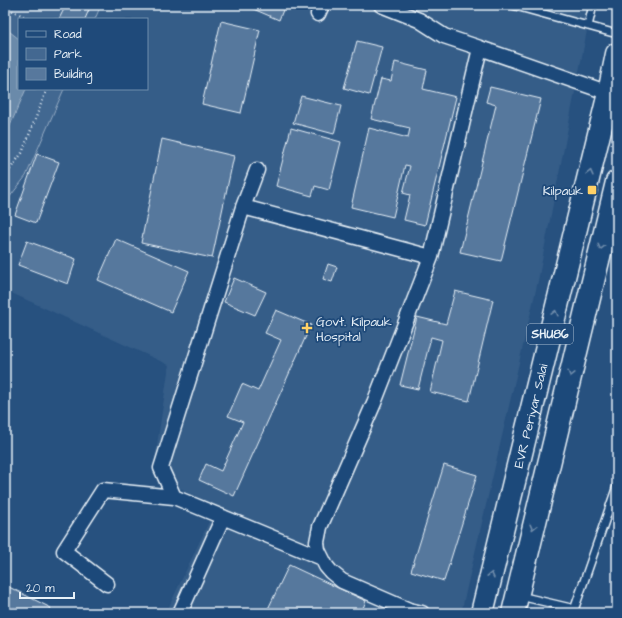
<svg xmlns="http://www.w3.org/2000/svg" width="622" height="618" font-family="'Architects Daughter',sans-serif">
  <rect width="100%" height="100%" fill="#27517f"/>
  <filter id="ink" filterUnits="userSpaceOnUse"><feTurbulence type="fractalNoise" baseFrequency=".025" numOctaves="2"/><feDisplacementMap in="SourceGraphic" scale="8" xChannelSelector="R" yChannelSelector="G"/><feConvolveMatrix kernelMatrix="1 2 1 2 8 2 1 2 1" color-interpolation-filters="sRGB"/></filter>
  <g filter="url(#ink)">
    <path fill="#355d88" d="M 101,5 L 592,5 L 538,281 L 461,613 L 166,613 L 215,509 L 153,472 L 169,365 L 5,290 L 5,203 L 26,176 L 64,89 L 147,89 L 147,19 L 95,19 Z"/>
    <path fill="#436891" stroke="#96acc4" d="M 5,5 L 101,5 L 95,19 L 19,19 L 19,89 L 64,89 L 26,176 L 5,203 Z"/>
    <path fill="#6b8aaa" stroke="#9db3c9" d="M 5,28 L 19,39 L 19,89 L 26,89 L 5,137 Z"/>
    <path fill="#57789d" stroke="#e8f1f8" d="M 66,5 L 91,5 L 85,19 L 59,19 Z
      M 244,5 L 285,5 L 279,20 Z
      M 221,21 L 260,30 L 241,113 L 202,104 Z
      M 357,41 L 382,47 L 369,95 L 344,88 Z
      M 395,62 L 427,70 L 423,89 L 456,97 L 425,225 L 404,220 L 410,195 L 403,193 L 410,166 L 405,165 L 393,217 L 351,207 L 369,128 L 408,138 L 410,128 L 371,119 L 381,79 L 391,81 Z
      M 490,87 L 541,99 L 501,261 L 460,252 L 496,105 L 486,102 Z
      M 301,96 L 341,106 L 334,134 L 293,123 Z
      M 291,128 L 341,142 L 329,190 L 315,186 L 312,196 L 276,186 Z
      M 162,139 L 234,156 L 212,258 L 141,243 Z
      M 37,154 L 59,162 L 36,223 L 15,215 Z
      M 116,239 L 189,271 L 171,312 L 98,280 Z
      M 27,241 L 76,259 L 68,284 L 18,265 Z
      M 328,264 L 337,267 L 332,282 L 323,279 Z
      M 234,278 L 266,292 L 255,315 L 224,302 Z
      M 455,291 L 493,300 L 469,401 L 430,392 L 442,340 L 431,337 L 418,389 L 400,385 L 417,317 L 446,324 Z
      M 276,310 L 311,325 L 234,496 L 199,480 L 206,464 L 221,471 L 243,422 L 228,416 L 242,384 L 258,391 L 281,340 L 265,333 Z
      M 444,465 L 477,475 L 444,581 L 411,571 Z
      M 289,565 L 366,601 L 361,613 L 266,613 Z
      M 5,585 L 51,608 L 48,613 L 10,613 L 5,611 Z
      M 617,598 L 617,613 L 612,613 Z"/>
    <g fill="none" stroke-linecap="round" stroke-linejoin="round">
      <defs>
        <path id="lane" d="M 512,5 L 617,34
          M 588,26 L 593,5
          M 520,596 L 575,609
          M 573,613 L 617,486"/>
        <path id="street" d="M 381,5 L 419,20 L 444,36 L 480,48
          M 318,14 L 322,5
          M 257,170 L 243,207 L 431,257
          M 243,207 L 161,468 L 174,497 L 322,558
          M 107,584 L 64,551 L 103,490 L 174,497
          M 180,613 L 223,517
          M 422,613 L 409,610 L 342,581 L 331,572 L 326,566 L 318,550 L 317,542 L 320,527 L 374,403 L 431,257 L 480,48 L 609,93"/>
        <g id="primary">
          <path id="s1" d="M 482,613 L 609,93 L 617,54"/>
          <path d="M 513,613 L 617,182"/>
        </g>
      </defs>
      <use href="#lane" stroke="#e8f1f8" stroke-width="10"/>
      <use href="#street" stroke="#e8f1f8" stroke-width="17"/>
      <use href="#primary" stroke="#e8f1f8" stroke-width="25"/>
      <path stroke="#e8f1f8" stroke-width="2.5" stroke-dasharray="1 3" stroke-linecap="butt" d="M 5,7 L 29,19
        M 5,176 L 22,153 L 47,89"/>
      <use href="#lane" stroke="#1f4a7a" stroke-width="7"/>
      <use href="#street" stroke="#1f4a7a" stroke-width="14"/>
      <use href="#primary" stroke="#1f4a7a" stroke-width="22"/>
    </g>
    <defs><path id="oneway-chevron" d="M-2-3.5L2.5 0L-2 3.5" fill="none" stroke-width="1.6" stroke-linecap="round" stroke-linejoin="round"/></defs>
    <g stroke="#6f8dac">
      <use href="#oneway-chevron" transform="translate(590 173) rotate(-76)"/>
      <use href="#oneway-chevron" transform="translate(601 247) rotate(104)"/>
      <use href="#oneway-chevron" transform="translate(555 313) rotate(-76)"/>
      <use href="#oneway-chevron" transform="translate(571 374) rotate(104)"/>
      <use href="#oneway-chevron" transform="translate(533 527) rotate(104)"/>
      <use href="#oneway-chevron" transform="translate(491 575) rotate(-76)"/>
    </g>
  </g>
  <g fill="#ffd166" stroke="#1f4a7a" stroke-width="1.5">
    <rect x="587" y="185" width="10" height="10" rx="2"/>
    <path d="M305 322h4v4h4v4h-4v4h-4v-4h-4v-4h4z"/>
  </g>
  <g text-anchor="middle" stroke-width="3.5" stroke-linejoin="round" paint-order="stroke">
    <rect fill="#1f4a7a" stroke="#acbfd2" stroke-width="1" x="527" y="324" width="46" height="20" rx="3"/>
    <g font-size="12" font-weight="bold" fill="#e8f1f8">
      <text x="550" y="338">SHU86</text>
    </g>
    <g font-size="13" fill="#e8f1f8" stroke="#1f4a7a" text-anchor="end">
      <text x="583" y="195">Kilpauk</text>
      <text x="316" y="326" text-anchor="start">Govt. Kilpauk<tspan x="316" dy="15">Hospital</tspan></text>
    </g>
    <g font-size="13" fill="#e8f1f8" stroke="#1f4a7a">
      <text dy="5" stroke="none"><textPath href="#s1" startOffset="203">EVR Periyar Salai</textPath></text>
    </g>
  </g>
  <rect width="622" height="618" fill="none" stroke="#1f4a7a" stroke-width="20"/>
  <rect x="10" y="10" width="602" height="598" fill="none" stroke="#e8f1f8" stroke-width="1.5" filter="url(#ink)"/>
  <rect x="18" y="18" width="130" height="72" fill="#1f4a7a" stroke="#6f8dac"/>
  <rect x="26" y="31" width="20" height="6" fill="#1f4a7a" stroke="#6f8dac"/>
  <text x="54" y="38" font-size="12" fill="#e8f1f8">Road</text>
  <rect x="26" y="48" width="20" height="12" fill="#436891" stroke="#6f8dac"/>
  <text x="54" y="58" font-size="12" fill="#e8f1f8">Park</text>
  <rect x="26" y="68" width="20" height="12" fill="#57789d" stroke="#6f8dac"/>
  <text x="54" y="78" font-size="12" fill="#e8f1f8">Building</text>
  <path d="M20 592v6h54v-6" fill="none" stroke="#e8f1f8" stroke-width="2"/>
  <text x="26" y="592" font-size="12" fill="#e8f1f8" stroke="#1f4a7a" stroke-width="3" paint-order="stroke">20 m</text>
</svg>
